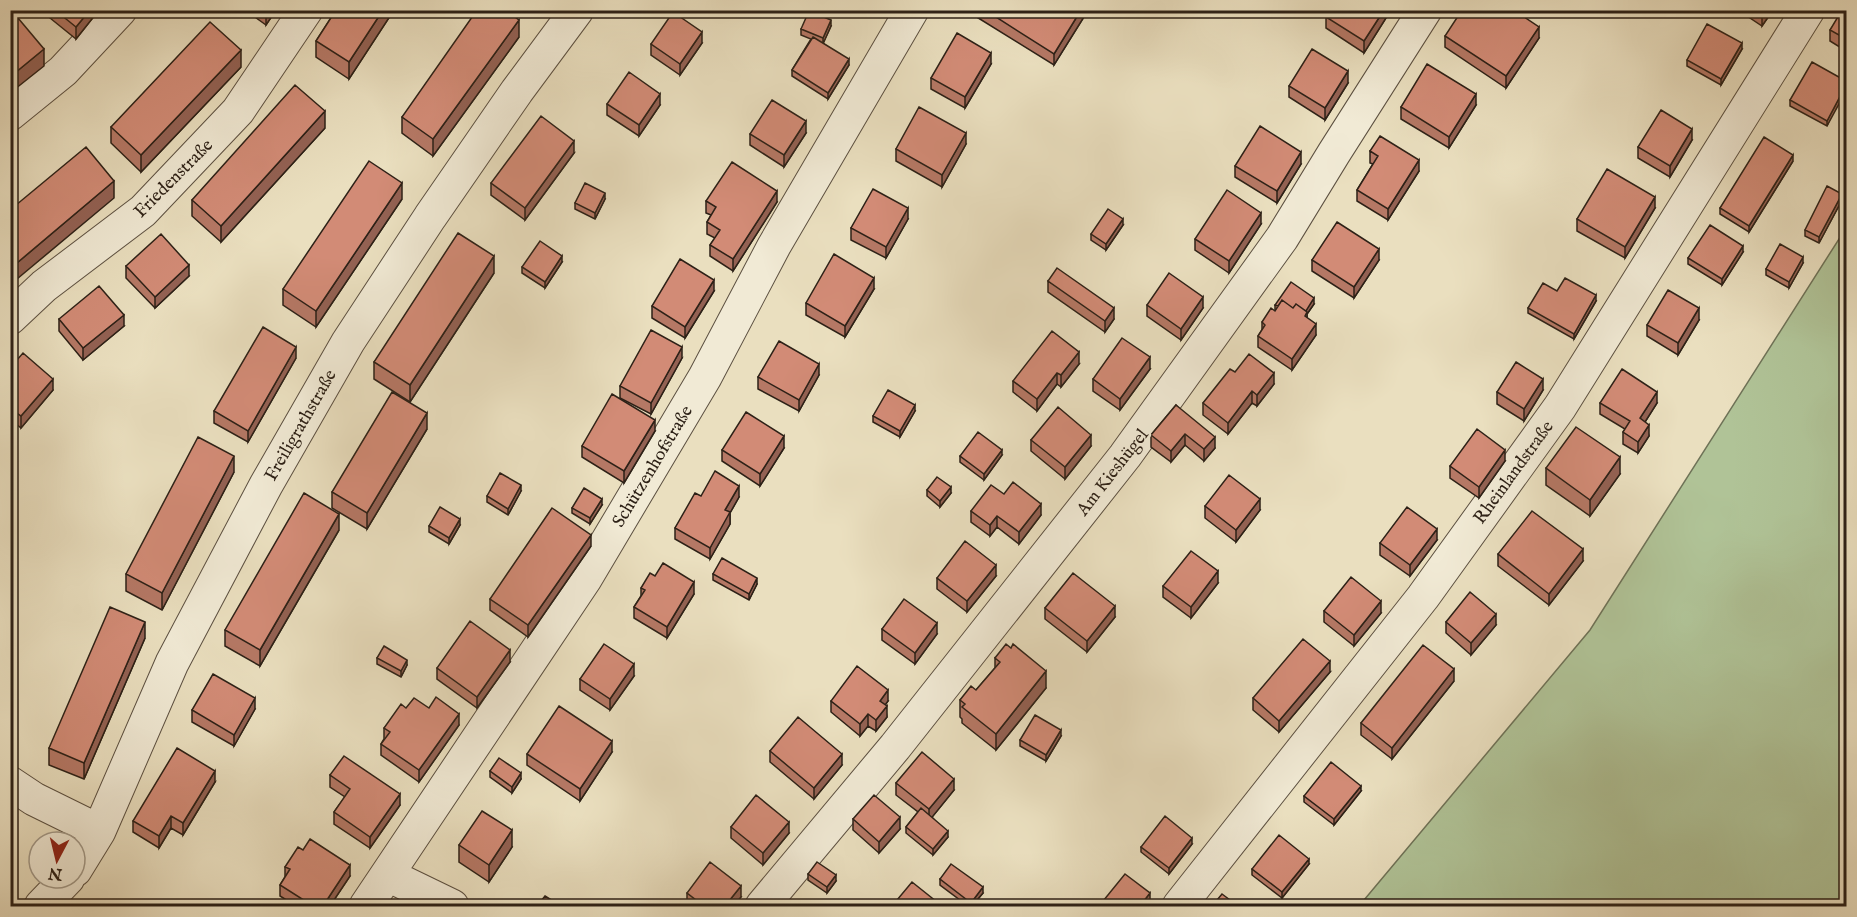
<svg xmlns="http://www.w3.org/2000/svg" width="1857" height="917" font-family="'IM FELL English',serif">
  <rect width="100%" height="100%" fill="#eadfbf"/>
  <filter id="stains"><feTurbulence type="fractalNoise" baseFrequency=".00333" numOctaves="4"/><feColorMatrix values="0 0 0 0 .2 0 0 0 0 .09 0 0 0 0 .02 0 0 0 .5 -.17"/></filter>
  <radialGradient id="worn" r=".72"><stop offset=".6" stop-color="#630" stop-opacity="0"/><stop offset="1" stop-color="#630" stop-opacity=".3"/></radialGradient>
  <path fill="#b0c397" stroke="#6e7257" stroke-width="1.5" d="M 1846,228 L 1846,906 L 1359,906 L 1590,630 Z"/>
  <g fill="none" stroke-linecap="round" stroke-linejoin="round">
    <defs>
      <path id="minor" d="M 10,114 L 63,71 L 120,10
        M 10,318 L 44,286 L 143,211 L 238,111 L 306,10
        M 10,783 L 34,799 L 99,831
        M 75,870 L 99,831 L 172,663 L 266,485 L 348,342 L 430,217 L 517,91 L 577,10
        M 388,875 L 452,906
        M 41,906 L 68,878
        M 366,906 L 585,579 L 705,377 L 774,246 L 912,10
        M 762,906 L 895,747 L 1125,456 L 1282,238 L 1334,153 L 1425,10
        M 1179,906 L 1423,597 L 1560,407 L 1808,10"/>
    </defs>
    <use href="#minor" stroke="#5c5041" stroke-width="35"/>
    <use href="#minor" stroke="#f1ead5" stroke-width="33"/>
  </g>
  <path fill="#b57865" stroke="#2d2117" stroke-width="1.5" d="M 45,10 L 99,10 L 76,39 L 45,14 Z
    M 245,10 L 276,10 L 266,25 Z
    M 336,10 L 394,10 L 349,79 L 316,57 L 316,41 Z
    M 975,10 L 1087,10 L 1087,12 L 1054,65 L 975,16 Z
    M 1391,10 L 1364,53 L 1326,28 L 1326,17 Z
    M 1738,10 L 1773,10 L 1762,26 Z
    M 1846,10 L 1846,51 L 1830,41 L 1830,30 Z
    M 831,26 L 823,43 L 849,65 L 828,99 L 792,76 L 792,70 L 811,39 L 801,35 L 801,29 Z
    M 1445,36 L 1539,38 L 1506,88 L 1445,47 Z
    M 519,37 L 433,156 L 402,133 L 402,117 Z
    M 702,43 L 680,75 L 651,55 L 651,44 Z
    M 1742,49 L 1721,85 L 1687,66 L 1687,60 Z
    M 991,64 L 965,108 L 931,89 L 931,78 Z
    M 241,67 L 141,172 L 111,143 L 111,127 Z
    M 1846,81 L 1827,126 L 1790,106 L 1790,100 Z
    M 1348,83 L 1325,120 L 1289,97 L 1289,86 Z
    M 607,104 L 660,105 L 639,136 L 607,115 Z
    M 1476,105 L 1449,148 L 1401,119 L 1401,107 Z
    M 325,128 L 221,242 L 192,216 L 192,200 Z
    M 806,133 L 784,167 L 750,145 L 750,134 Z
    M 1692,140 L 1670,177 L 1638,158 L 1638,147 Z
    M 966,144 L 942,187 L 896,161 L 896,149 Z
    M 1370,151 L 1419,171 L 1388,220 L 1357,201 L 1357,190 L 1373,164 L 1370,163 Z
    M 574,153 L 525,220 L 491,195 L 491,183 Z
    M 1793,161 L 1749,232 L 1720,214 L 1720,208 Z
    M 1301,164 L 1277,203 L 1235,177 L 1235,166 Z
    M 402,199 L 316,327 L 283,305 L 283,289 Z
    M 605,199 L 595,219 L 575,209 L 575,203 Z
    M 1842,200 L 1819,243 L 1805,236 L 1805,230 Z
    M 706,201 L 777,202 L 733,271 L 710,256 L 710,245 L 715,238 L 707,234 L 707,222 L 711,215 L 706,213 Z
    M 1655,208 L 1625,258 L 1577,231 L 1577,219 Z
    M 908,219 L 886,258 L 851,240 L 851,228 Z
    M 1261,224 L 1229,273 L 1195,250 L 1195,239 Z
    M 1123,225 L 1106,250 L 1091,240 L 1091,234 Z
    M 1743,252 L 1722,285 L 1688,264 L 1688,258 Z
    M 1312,260 L 1379,260 L 1354,298 L 1312,271 Z
    M 562,262 L 545,288 L 522,273 L 522,267 Z
    M 1803,263 L 1789,288 L 1766,275 L 1766,269 Z
    M 126,266 L 189,276 L 155,308 L 126,278 Z
    M 494,273 L 410,402 L 374,379 L 374,362 Z
    M 1048,281 L 1114,319 L 1105,332 L 1048,292 Z
    M 874,289 L 845,337 L 806,315 L 806,303 Z
    M 714,291 L 685,338 L 652,318 L 652,306 Z
    M 1596,301 L 1574,339 L 1528,313 L 1528,308 Z
    M 1314,304 L 1307,314 L 1307,318 L 1316,335 L 1292,370 L 1258,347 L 1258,336 L 1262,330 L 1262,322 L 1275,311 L 1275,305 Z
    M 1147,305 L 1203,308 L 1181,340 L 1147,316 Z
    M 59,319 L 124,326 L 83,360 L 59,331 Z
    M 1699,320 L 1678,355 L 1647,336 L 1647,325 Z
    M 296,358 L 248,442 L 214,423 L 214,411 Z
    M 682,358 L 651,414 L 620,398 L 620,386 Z
    M 1079,364 L 1061,387 L 1057,384 L 1037,411 L 1013,392 L 1013,381 Z
    M 10,368 L 53,390 L 21,428 L 10,419 Z
    M 1150,369 L 1120,410 L 1093,391 L 1093,379 Z
    M 1235,372 L 1274,384 L 1257,406 L 1252,403 L 1228,434 L 1203,415 L 1203,403 Z
    M 819,375 L 799,411 L 758,389 L 758,377 Z
    M 1543,390 L 1524,421 L 1497,404 L 1497,392 Z
    M 1600,403 L 1657,403 L 1645,422 L 1649,436 L 1638,453 L 1623,444 L 1623,432 L 1625,429 L 1600,414 Z
    M 1176,405 L 1215,448 L 1204,461 L 1185,445 L 1171,462 L 1151,447 L 1151,435 Z
    M 915,411 L 900,437 L 873,422 L 873,416 Z
    M 427,429 L 367,529 L 332,508 L 332,492 Z
    M 655,431 L 624,483 L 582,457 L 582,446 Z
    M 1031,440 L 1091,446 L 1065,479 L 1031,451 Z
    M 784,448 L 760,486 L 722,461 L 722,450 Z
    M 1002,455 L 984,480 L 960,462 L 960,456 Z
    M 1505,461 L 1479,498 L 1450,478 L 1450,466 Z
    M 1546,468 L 1620,474 L 1590,516 L 1546,485 Z
    M 234,472 L 162,610 L 126,591 L 126,574 Z
    M 927,490 L 951,493 L 940,507 L 927,496 Z
    M 521,491 L 508,515 L 487,502 L 487,496 Z
    M 1004,494 L 1041,515 L 1019,544 L 997,527 L 990,536 L 971,522 L 971,511 Z
    M 701,496 L 739,497 L 730,513 L 730,524 L 710,559 L 675,539 L 675,528 Z
    M 602,505 L 590,524 L 572,513 L 572,508 Z
    M 1205,506 L 1260,510 L 1236,542 L 1205,518 Z
    M 460,525 L 449,544 L 429,532 L 429,526 Z
    M 339,530 L 260,666 L 225,646 L 225,630 Z
    M 1437,540 L 1410,576 L 1380,555 L 1380,543 Z
    M 591,546 L 528,637 L 490,610 L 490,599 Z
    M 1498,554 L 1583,561 L 1549,605 L 1498,566 Z
    M 713,574 L 757,584 L 749,600 L 713,580 Z
    M 655,576 L 694,594 L 667,638 L 634,618 L 634,607 L 641,596 L 641,588 Z
    M 996,576 L 967,612 L 937,589 L 937,578 Z
    M 1218,583 L 1191,618 L 1163,597 L 1163,586 Z
    M 1045,608 L 1115,617 L 1087,652 L 1045,619 Z
    M 1324,611 L 1381,613 L 1354,646 L 1324,622 Z
    M 1446,622 L 1496,625 L 1471,655 L 1446,633 Z
    M 882,629 L 937,634 L 915,664 L 882,640 Z
    M 145,638 L 84,779 L 49,765 L 49,748 Z
    M 377,658 L 407,665 L 401,677 L 377,664 Z
    M 995,658 L 1046,688 L 996,750 L 962,723 L 962,719 L 960,717 L 960,700 L 976,690 L 995,668 Z
    M 510,662 L 477,708 L 437,679 L 437,668 Z
    M 1330,672 L 1279,732 L 1253,710 L 1253,698 Z
    M 634,676 L 610,710 L 580,690 L 580,679 Z
    M 1454,681 L 1392,759 L 1361,735 L 1361,723 Z
    M 831,701 L 888,701 L 885,705 L 887,717 L 876,731 L 868,726 L 860,736 L 831,712 Z
    M 406,708 L 429,708 L 459,725 L 419,782 L 381,755 L 381,744 L 384,739 L 384,728 Z
    M 255,709 L 234,746 L 192,722 L 192,710 Z
    M 1061,736 L 1046,761 L 1020,746 L 1020,740 Z
    M 770,751 L 842,765 L 814,799 L 770,762 Z
    M 612,752 L 580,801 L 527,765 L 527,754 Z
    M 490,771 L 521,779 L 512,793 L 490,777 Z
    M 330,775 L 400,805 L 370,848 L 334,824 L 334,812 L 345,797 L 330,787 Z
    M 215,782 L 183,835 L 171,828 L 159,848 L 133,832 L 133,821 Z
    M 896,783 L 954,790 L 932,817 L 948,837 L 933,855 L 906,833 L 906,827 L 918,812 L 896,795 Z
    M 1361,791 L 1334,825 L 1304,802 L 1304,796 Z
    M 853,819 L 900,829 L 879,853 L 853,830 Z
    M 731,827 L 789,833 L 763,865 L 731,838 Z
    M 1192,844 L 1169,874 L 1141,852 L 1141,847 Z
    M 459,845 L 512,847 L 489,882 L 459,862 Z
    M 1309,864 L 1282,898 L 1252,875 L 1252,869 Z
    M 285,867 L 350,876 L 330,906 L 296,906 L 280,896 L 280,885 L 285,877 Z
    M 808,874 L 836,881 L 827,893 L 808,880 Z
    M 940,879 L 983,893 L 972,906 L 968,906 L 940,885 Z
    M 687,893 L 741,897 L 733,906 L 690,906 L 687,904 Z"/>
  <path fill="#936153" stroke="#2d2117" stroke-width="1.5" d="M 90,10 L 99,10 L 76,39 L 76,27 Z
    M 266,10 L 276,10 L 266,25 Z
    M 383,10 L 394,10 L 349,79 L 349,62 Z
    M 1081,10 L 1087,10 L 1087,12 L 1054,65 L 1054,54 Z
    M 1384,10 L 1391,10 L 1364,53 L 1364,41 Z
    M 1765,10 L 1773,10 L 1762,26 L 1762,15 Z
    M 519,20 L 519,37 L 433,156 L 433,139 Z
    M 831,20 L 831,26 L 823,44 L 823,38 Z
    M 1539,27 L 1539,38 L 1506,88 L 1506,76 Z
    M 702,32 L 702,43 L 680,75 L 680,64 Z
    M 1742,43 L 1742,49 L 1721,85 L 1721,79 Z
    M 44,49 L 44,66 L 10,93 L 10,77 Z
    M 241,50 L 241,67 L 141,172 L 141,155 Z
    M 991,53 L 991,64 L 965,108 L 965,97 Z
    M 849,59 L 849,65 L 828,99 L 828,93 Z
    M 1348,71 L 1348,83 L 1325,120 L 1325,108 Z
    M 1846,85 L 1846,91 L 1827,126 L 1827,121 Z
    M 660,94 L 660,105 L 639,136 L 639,125 Z
    M 1476,94 L 1476,105 L 1449,148 L 1449,137 Z
    M 325,111 L 325,128 L 221,242 L 221,226 Z
    M 806,121 L 806,133 L 784,167 L 784,155 Z
    M 1692,129 L 1692,140 L 1670,177 L 1670,166 Z
    M 966,133 L 966,144 L 942,187 L 942,175 Z
    M 574,141 L 574,153 L 525,220 L 525,208 Z
    M 1301,152 L 1301,164 L 1277,203 L 1277,191 Z
    M 1793,155 L 1793,161 L 1749,232 L 1749,226 Z
    M 1419,160 L 1419,171 L 1388,220 L 1388,209 Z
    M 114,181 L 114,198 L 11,284 L 11,268 Z
    M 402,183 L 402,199 L 316,327 L 316,311 Z
    M 777,191 L 777,202 L 733,271 L 733,259 Z
    M 605,193 L 605,199 L 595,219 L 595,213 Z
    M 1842,194 L 1842,200 L 1819,243 L 1819,237 Z
    M 1655,197 L 1655,208 L 1625,258 L 1625,247 Z
    M 908,208 L 908,219 L 886,258 L 886,247 Z
    M 1261,213 L 1261,224 L 1229,273 L 1229,261 Z
    M 1123,219 L 1123,225 L 1106,250 L 1106,244 Z
    M 1743,246 L 1743,252 L 1722,285 L 1722,279 Z
    M 1379,249 L 1379,260 L 1354,298 L 1354,287 Z
    M 494,256 L 494,273 L 410,402 L 410,385 Z
    M 562,256 L 562,262 L 545,288 L 545,282 Z
    M 1803,257 L 1803,263 L 1789,288 L 1789,282 Z
    M 189,265 L 189,276 L 155,308 L 155,297 Z
    M 874,278 L 874,289 L 845,337 L 845,326 Z
    M 714,280 L 714,291 L 685,338 L 685,327 Z
    M 1596,295 L 1596,301 L 1574,339 L 1574,334 Z
    M 1203,297 L 1203,308 L 1181,340 L 1181,329 Z
    M 1314,298 L 1314,304 L 1307,314 L 1307,323 L 1303,314 Z
    M 1114,308 L 1114,319 L 1105,332 L 1105,321 Z
    M 1699,308 L 1699,320 L 1678,355 L 1678,343 Z
    M 124,315 L 124,326 L 83,360 L 83,348 Z
    M 1316,324 L 1316,335 L 1292,370 L 1292,359 Z
    M 296,347 L 296,358 L 248,442 L 248,431 Z
    M 682,347 L 682,358 L 651,414 L 651,403 Z
    M 1079,352 L 1079,364 L 1061,387 L 1061,375 Z
    M 1150,357 L 1150,369 L 1120,410 L 1120,399 Z
    M 819,364 L 819,375 L 799,411 L 799,400 Z
    M 1057,373 L 1057,384 L 1037,411 L 1037,399 Z
    M 1274,373 L 1274,384 L 1257,406 L 1257,395 Z
    M 53,379 L 53,390 L 21,428 L 21,416 Z
    M 1543,379 L 1543,390 L 1524,421 L 1524,409 Z
    M 1252,391 L 1252,403 L 1228,434 L 1228,423 Z
    M 1657,392 L 1657,403 L 1640,430 L 1640,418 Z
    M 915,405 L 915,411 L 900,437 L 900,431 Z
    M 427,413 L 427,429 L 367,529 L 367,513 Z
    M 655,420 L 655,431 L 624,483 L 624,471 Z
    M 1649,425 L 1649,436 L 1638,453 L 1638,442 Z
    M 1185,434 L 1185,445 L 1171,462 L 1171,451 Z
    M 1091,435 L 1091,446 L 1065,479 L 1065,467 Z
    M 784,436 L 784,448 L 760,486 L 760,474 Z
    M 1215,437 L 1215,448 L 1204,461 L 1204,449 Z
    M 1002,450 L 1002,455 L 984,480 L 984,474 Z
    M 1505,450 L 1505,461 L 1479,498 L 1479,487 Z
    M 234,456 L 234,472 L 162,610 L 162,593 Z
    M 1620,457 L 1620,474 L 1590,516 L 1590,500 Z
    M 521,485 L 521,491 L 508,515 L 508,509 Z
    M 739,486 L 739,497 L 730,513 L 730,524 L 710,559 L 710,548 L 725,510 Z
    M 951,487 L 951,493 L 940,507 L 940,501 Z
    M 602,499 L 602,505 L 590,524 L 590,518 Z
    M 1260,499 L 1260,510 L 1236,542 L 1236,530 Z
    M 1041,504 L 1041,515 L 1019,544 L 1019,532 Z
    M 339,514 L 339,530 L 260,666 L 260,650 Z
    M 997,516 L 997,527 L 990,536 L 990,525 Z
    M 460,519 L 460,525 L 449,544 L 449,538 Z
    M 1437,529 L 1437,540 L 1410,576 L 1410,565 Z
    M 591,535 L 591,546 L 528,637 L 528,625 Z
    M 1583,549 L 1583,561 L 1549,605 L 1549,594 Z
    M 996,565 L 996,576 L 967,612 L 967,601 Z
    M 1218,571 L 1218,583 L 1191,618 L 1191,607 Z
    M 757,578 L 757,584 L 749,600 L 749,594 Z
    M 694,582 L 694,594 L 667,638 L 667,627 Z
    M 1381,601 L 1381,613 L 1354,646 L 1354,635 Z
    M 1115,606 L 1115,617 L 1087,652 L 1087,641 Z
    M 1496,614 L 1496,625 L 1471,655 L 1471,643 Z
    M 145,622 L 145,638 L 84,779 L 84,763 Z
    M 937,623 L 937,634 L 915,664 L 915,653 Z
    M 510,650 L 510,662 L 477,708 L 477,697 Z
    M 407,660 L 407,665 L 401,677 L 401,671 Z
    M 1330,661 L 1330,672 L 1279,732 L 1279,721 Z
    M 634,664 L 634,676 L 610,710 L 610,699 Z
    M 1454,669 L 1454,681 L 1392,759 L 1392,748 Z
    M 1046,671 L 1046,688 L 996,750 L 996,734 Z
    M 888,690 L 888,701 L 880,712 L 880,701 Z
    M 255,698 L 255,709 L 234,746 L 234,735 Z
    M 887,706 L 887,717 L 876,731 L 876,720 Z
    M 459,714 L 459,725 L 419,782 L 419,770 Z
    M 868,714 L 868,726 L 860,736 L 860,724 Z
    M 1061,730 L 1061,736 L 1046,761 L 1046,755 Z
    M 612,741 L 612,752 L 580,801 L 580,789 Z
    M 842,754 L 842,765 L 814,799 L 814,788 Z
    M 215,771 L 215,782 L 183,835 L 183,823 Z
    M 521,773 L 521,779 L 512,793 L 512,787 Z
    M 954,779 L 954,790 L 929,821 L 929,809 Z
    M 1361,786 L 1361,791 L 1334,825 L 1334,819 Z
    M 400,794 L 400,805 L 370,848 L 370,837 Z
    M 171,816 L 171,828 L 159,848 L 159,836 Z
    M 900,817 L 900,829 L 879,853 L 879,842 Z
    M 789,822 L 789,833 L 763,865 L 763,853 Z
    M 512,830 L 512,847 L 489,882 L 489,865 Z
    M 948,831 L 948,837 L 933,855 L 933,849 Z
    M 1192,838 L 1192,844 L 1169,874 L 1169,868 Z
    M 1309,859 L 1309,864 L 1282,898 L 1282,892 Z
    M 350,865 L 350,876 L 330,906 L 323,906 Z
    M 836,875 L 836,881 L 827,893 L 827,887 Z
    M 741,886 L 741,897 L 733,906 L 725,906 Z
    M 983,887 L 983,893 L 972,906 L 971,906 L 971,903 Z
    M 1150,893 L 1150,899 L 1144,906 L 1140,906 Z"/>
  <path fill="#d28b76" stroke="#2d2117" stroke-width="1.5" d="M 55,10 L 90,10 L 76,27 Z
    M 336,10 L 383,10 L 349,62 L 316,41 Z
    M 477,10 L 505,10 L 519,20 L 433,139 L 402,117 Z
    M 985,10 L 1081,10 L 1054,54 Z
    M 1330,10 L 1384,10 L 1364,41 L 1326,17 Z
    M 1462,10 L 1514,10 L 1539,27 L 1506,76 L 1445,36 Z
    M 1756,10 L 1765,10 L 1762,15 Z
    M 1842,10 L 1846,10 L 1846,39 L 1830,30 Z
    M 809,11 L 831,20 L 823,38 L 801,29 Z
    M 673,12 L 702,32 L 680,64 L 651,44 Z
    M 18,18 L 44,49 L 10,77 L 10,23 Z
    M 210,22 L 241,50 L 141,155 L 111,127 Z
    M 1707,24 L 1742,43 L 1721,79 L 1687,60 Z
    M 957,33 L 991,53 L 965,97 L 931,78 Z
    M 813,37 L 849,59 L 828,93 L 792,70 Z
    M 1312,49 L 1348,71 L 1325,108 L 1289,86 Z
    M 1812,62 L 1846,81 L 1846,85 L 1827,121 L 1790,100 Z
    M 1427,64 L 1476,94 L 1449,137 L 1401,107 Z
    M 629,72 L 660,94 L 639,125 L 607,104 Z
    M 295,85 L 325,111 L 221,226 L 192,200 Z
    M 772,100 L 806,121 L 784,155 L 750,134 Z
    M 919,107 L 966,133 L 942,175 L 896,149 Z
    M 1661,110 L 1692,129 L 1670,166 L 1638,147 Z
    M 541,116 L 574,141 L 525,208 L 491,183 Z
    M 1260,126 L 1301,152 L 1277,191 L 1235,166 Z
    M 1380,136 L 1419,160 L 1388,209 L 1357,190 L 1378,156 L 1370,151 Z
    M 1764,137 L 1793,155 L 1749,226 L 1720,208 Z
    M 86,147 L 114,181 L 11,268 L 10,210 Z
    M 369,161 L 402,183 L 316,311 L 283,289 Z
    M 732,162 L 777,191 L 733,259 L 710,245 L 720,230 L 707,222 L 716,207 L 706,201 Z
    M 1607,169 L 1655,197 L 1625,247 L 1577,219 Z
    M 585,183 L 605,193 L 595,213 L 575,203 Z
    M 1827,186 L 1842,194 L 1819,237 L 1805,230 Z
    M 873,189 L 908,208 L 886,247 L 851,228 Z
    M 1227,190 L 1261,213 L 1229,261 L 1195,239 Z
    M 1108,209 L 1123,219 L 1106,244 L 1091,234 Z
    M 1337,222 L 1379,249 L 1354,287 L 1312,260 Z
    M 1710,225 L 1743,246 L 1722,279 L 1688,258 Z
    M 458,233 L 494,256 L 410,385 L 374,362 Z
    M 161,234 L 189,265 L 155,297 L 126,266 Z
    M 540,241 L 562,256 L 545,282 L 522,267 Z
    M 1780,244 L 1803,257 L 1789,282 L 1766,269 Z
    M 834,254 L 874,278 L 845,326 L 806,303 Z
    M 680,259 L 714,280 L 685,327 L 652,306 Z
    M 1057,268 L 1114,308 L 1105,321 L 1048,281 Z
    M 1169,273 L 1203,297 L 1181,329 L 1147,305 Z
    M 1565,278 L 1596,295 L 1574,334 L 1528,308 L 1543,283 L 1557,291 Z
    M 1291,282 L 1314,298 L 1306,311 L 1296,304 L 1293,308 L 1282,300 L 1278,306 L 1275,305 Z
    M 99,286 L 124,315 L 83,348 L 59,319 Z
    M 1668,290 L 1699,308 L 1678,343 L 1647,325 Z
    M 1282,300 L 1293,308 L 1296,304 L 1307,312 L 1305,316 L 1316,324 L 1292,359 L 1258,336 L 1265,325 L 1262,322 L 1271,308 L 1275,311 Z
    M 263,327 L 296,347 L 248,431 L 214,411 Z
    M 651,330 L 682,347 L 651,403 L 620,386 Z
    M 1052,331 L 1079,352 L 1061,375 L 1057,373 L 1037,399 L 1013,381 Z
    M 1122,338 L 1150,357 L 1120,399 L 1093,379 Z
    M 779,341 L 819,364 L 799,400 L 758,377 Z
    M 23,353 L 53,379 L 21,416 L 10,408 L 10,368 Z
    M 1249,354 L 1274,373 L 1257,395 L 1252,391 L 1228,423 L 1203,403 L 1230,369 L 1235,372 Z
    M 1516,362 L 1543,379 L 1524,409 L 1497,392 Z
    M 1622,369 L 1657,392 L 1640,418 L 1649,425 L 1638,442 L 1623,432 L 1630,421 L 1600,403 Z
    M 888,390 L 915,405 L 900,431 L 873,416 Z
    M 392,392 L 427,413 L 367,513 L 332,492 Z
    M 612,394 L 655,420 L 624,471 L 582,446 Z
    M 1176,405 L 1215,437 L 1204,449 L 1185,434 L 1171,451 L 1151,435 Z
    M 1058,407 L 1091,435 L 1065,467 L 1031,440 Z
    M 746,412 L 784,436 L 760,474 L 722,450 Z
    M 1576,427 L 1620,457 L 1590,500 L 1546,468 Z
    M 1477,429 L 1505,450 L 1479,487 L 1450,466 Z
    M 978,432 L 1002,450 L 984,474 L 960,456 Z
    M 198,437 L 234,456 L 162,593 L 126,574 Z
    M 715,471 L 739,486 L 725,510 L 730,512 L 710,548 L 675,528 L 695,493 L 701,496 Z
    M 500,473 L 521,485 L 508,509 L 487,496 Z
    M 1229,475 L 1260,499 L 1236,530 L 1205,506 Z
    M 937,477 L 951,487 L 940,501 L 927,490 Z
    M 1013,482 L 1041,504 L 1019,532 L 997,516 L 990,525 L 971,511 L 991,485 L 1004,494 Z
    M 584,488 L 602,499 L 590,518 L 572,508 Z
    M 304,493 L 339,514 L 260,650 L 225,630 Z
    M 440,507 L 460,519 L 449,538 L 429,526 Z
    M 1407,507 L 1437,529 L 1410,565 L 1380,543 Z
    M 552,508 L 591,535 L 528,625 L 490,599 Z
    M 1532,511 L 1583,549 L 1549,594 L 1498,554 Z
    M 965,541 L 996,565 L 967,601 L 937,578 Z
    M 1191,551 L 1218,571 L 1191,607 L 1163,586 Z
    M 722,558 L 757,578 L 749,594 L 713,574 Z
    M 663,563 L 694,582 L 667,627 L 634,607 L 645,590 L 641,588 L 650,573 L 655,576 Z
    M 1073,573 L 1115,606 L 1087,641 L 1045,608 Z
    M 1351,577 L 1381,601 L 1354,635 L 1324,611 Z
    M 1470,592 L 1496,614 L 1471,643 L 1446,622 Z
    M 904,599 L 937,623 L 915,653 L 882,629 Z
    M 110,607 L 145,622 L 84,763 L 49,748 Z
    M 470,621 L 510,650 L 477,697 L 437,668 Z
    M 1303,639 L 1330,661 L 1279,721 L 1253,698 Z
    M 604,644 L 634,664 L 610,699 L 580,679 Z
    M 1006,644 L 1011,648 L 1013,644 L 1046,671 L 996,734 L 962,707 L 965,704 L 960,700 L 971,686 L 976,690 L 1000,662 L 995,658 Z
    M 1423,645 L 1454,669 L 1392,748 L 1361,723 Z
    M 384,646 L 407,660 L 401,671 L 377,658 Z
    M 857,666 L 888,690 L 880,701 L 887,706 L 876,720 L 868,714 L 860,724 L 831,701 Z
    M 213,674 L 255,698 L 234,735 L 192,710 Z
    M 436,697 L 459,714 L 419,770 L 381,744 L 390,732 L 384,728 L 401,704 L 406,708 L 414,698 L 429,708 Z
    M 559,706 L 612,741 L 580,789 L 527,754 Z
    M 1035,715 L 1061,730 L 1046,755 L 1020,740 Z
    M 798,717 L 842,754 L 814,788 L 770,751 Z
    M 177,748 L 215,771 L 183,823 L 171,816 L 159,836 L 133,821 Z
    M 922,752 L 954,779 L 929,809 L 896,783 Z
    M 344,756 L 400,794 L 370,837 L 334,812 L 350,789 L 330,775 Z
    M 499,758 L 521,773 L 512,787 L 490,771 Z
    M 1331,762 L 1361,786 L 1334,819 L 1304,796 Z
    M 756,795 L 789,822 L 763,853 L 731,827 Z
    M 874,795 L 900,817 L 879,842 L 853,819 Z
    M 921,808 L 948,831 L 933,849 L 906,827 Z
    M 482,811 L 512,830 L 489,865 L 459,845 Z
    M 1165,816 L 1192,838 L 1169,868 L 1141,847 Z
    M 1279,835 L 1309,859 L 1282,892 L 1252,869 Z
    M 310,839 L 350,865 L 323,906 L 313,906 L 280,885 L 290,869 L 285,867 L 298,847 L 303,850 Z
    M 710,862 L 741,886 L 725,906 L 704,906 L 687,893 Z
    M 817,862 L 836,875 L 827,887 L 808,874 Z
    M 951,864 L 983,887 L 971,903 L 940,879 Z
    M 1125,874 L 1150,893 L 1140,906 L 1099,906 Z
    M 912,882 L 942,906 L 892,906 Z
    M 1222,894 L 1238,906 L 1212,906 Z
    M 545,896 L 561,906 L 537,906 Z"/>
  <g text-anchor="middle" stroke-width="5" stroke-linejoin="round" paint-order="stroke">
    <g font-size="18" fill="#2d2117" stroke="#f1ead5">
      <text transform="translate(173 178) rotate(-45)" y="6">Friedenstraße</text>
      <text transform="translate(300 425) rotate(-60)" y="6">Freiligrathstraße</text>
      <text transform="translate(652 466) rotate(-59)" y="6">Schützenhofstraße</text>
      <text transform="translate(1112 472) rotate(-52)" y="6">Am Kieshügel</text>
      <text transform="translate(1513 472) rotate(-54)" y="6">Rheinlandstraße</text>
    </g>
  </g>
  <rect width="1857" height="917" fill="none" stroke="#eadfbf" stroke-width="36"/>
  <rect x="12" y="12" width="1833" height="893" fill="none" stroke="#2d2117" stroke-width="3"/>
  <rect x="18" y="18" width="1821" height="881" fill="none" stroke="#2d2117" stroke-width="1.5"/>
  <g transform="translate(57 860) rotate(187)"><circle r="28" fill="#f1ead5" stroke="#a39a89" stroke-width="1.5"/>
  <path d="M0-4.5L10 22L0 15L-10 22Z" fill="#8f2418"/>
  <text y="-9" font-size="16" font-weight="bold" text-anchor="middle" fill="#2d2117">N</text>
  </g>
  <rect width="100%" height="100%" filter="url(#stains)"/>
  <rect width="100%" height="100%" fill="url(#worn)"/>
</svg>
